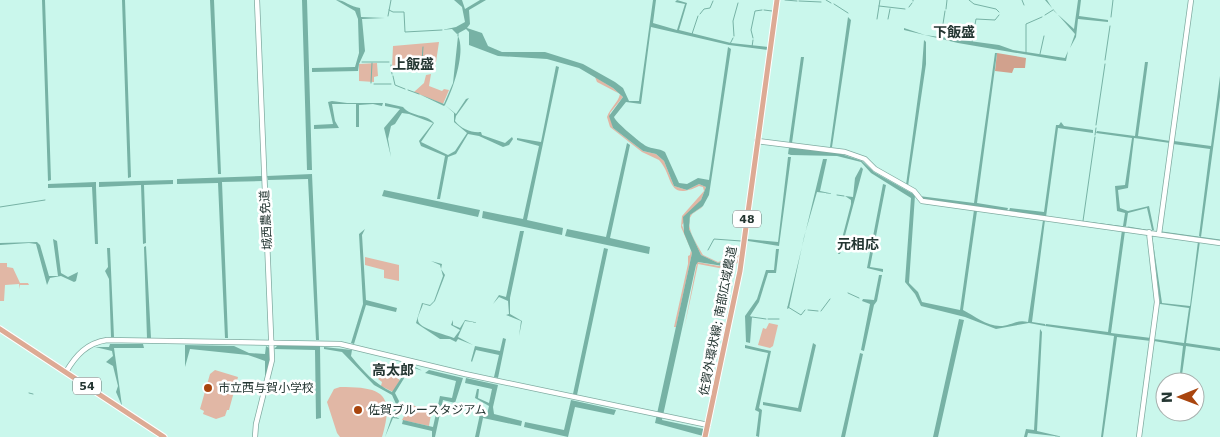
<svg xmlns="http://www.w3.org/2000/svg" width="1220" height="437" font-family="'DejaVu Sans','Noto Sans JP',sans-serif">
  <rect width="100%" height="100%" fill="#caf7ec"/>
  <path fill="#e1b7a5" d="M 439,42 L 436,62 L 392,68 L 393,46 Z
    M 377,63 L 378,76 L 374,77 L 374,82 L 359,81 L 359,64 Z
    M 431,74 L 429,86 L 442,91 L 444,89 L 449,90 L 443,104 L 414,92 L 424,83 L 426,75 Z
    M 595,77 L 613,88 L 623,97 L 610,113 L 613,128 L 643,151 L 656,154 L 664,161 L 674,186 L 687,190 L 699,184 L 706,187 L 701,200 L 682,225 L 692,253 L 676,327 L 674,327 L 688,264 L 688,256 L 690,255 L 691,250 L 681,227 L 682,216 L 704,191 L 703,187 L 699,186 C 666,202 674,176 659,160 L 642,152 L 610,127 L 607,117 C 610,108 618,103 620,94 L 597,82 Z
    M 703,206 C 700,210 693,212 691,216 C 684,226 698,246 703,255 L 718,262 L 739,255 L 738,263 L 719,268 L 698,264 L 684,329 L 697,262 L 719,266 L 735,258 L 718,263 L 701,255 L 689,229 L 690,215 Z
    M 365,257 L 399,265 L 399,281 L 384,278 L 384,270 L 365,265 Z
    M 0,263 L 7,263 L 7,267 L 13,268 L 20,283 L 28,283 L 29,285 L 20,285 L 20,289 L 19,284 L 5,285 L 4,301 L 0,301 Z
    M 769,323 L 778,325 L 773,346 L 770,348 L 758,345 L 763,328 L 766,329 Z
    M 215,370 L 238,377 L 229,410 L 227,410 L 225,416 L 216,419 L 203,414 L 204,411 L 200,409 L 210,374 Z
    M 385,370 L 400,380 L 393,392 L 381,386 L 382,382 L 378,379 Z
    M 340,387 C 382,387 395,393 382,437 L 340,437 L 337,433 L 327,402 L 334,389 Z
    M 411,404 L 431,414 L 429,426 L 402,420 Z"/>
  <path fill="#d1a18d" d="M 997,53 L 1026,58 L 1025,68 L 1014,68 L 1012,73 L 995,71 Z"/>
  <path fill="#77b2a5" d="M 42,0 L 45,0 L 51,180 L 48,181 Z
    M 122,0 L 125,0 L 131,177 L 128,178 Z
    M 210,0 L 214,0 L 221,174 L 218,174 Z
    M 302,0 L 307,0 L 312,170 L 307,170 Z
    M 336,0 C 345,0 350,7 360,8 L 361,17 L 385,18 L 362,19 L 365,51 L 359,64 L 358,71 L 312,72 L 312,68 L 355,67 L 359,53 L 358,19 L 355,11 Z
    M 454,0 L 462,0 L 465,9 L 480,0 L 486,0 L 469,10 L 470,24 L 467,28 L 482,33 L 488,46 L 502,52 L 545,52 L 583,64 L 615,82 L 623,88 L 629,101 L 639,101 L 653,0 L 656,0 L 653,23 L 677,30 L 685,4 L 675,2 L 677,0 L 687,3 L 679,30 L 731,43 L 768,47 L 768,50 L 729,45 L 651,27 L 641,104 L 626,102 L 614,117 C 615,122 641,143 646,146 C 652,149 659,148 665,152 L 679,183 L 687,184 L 698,178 L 709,180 L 728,47 L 731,49 L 709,195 L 703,206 L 690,215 L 689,229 L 701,255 L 718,263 L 735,258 L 737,262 L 723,266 L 698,262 L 696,265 L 662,420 L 704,429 L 703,436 L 655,423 L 692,253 L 684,233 L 683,217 L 701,200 L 706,187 L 699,184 L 687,190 L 674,186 L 664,161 L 656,154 L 643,151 L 613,128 L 609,116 L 623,97 L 613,88 L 579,68 L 547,59 L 498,56 L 469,45 L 469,32 L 466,29 L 457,34 L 452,29 L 442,30 L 456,27 L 465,22 L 462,7 Z
    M 1045,0 L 1047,0 L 1054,11 L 1074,29 L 1078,0 L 1081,0 L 1079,16 L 1108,20 L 1108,22 L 1078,19 L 1076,37 L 1070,48 L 1075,34 Z
    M 848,17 L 851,20 L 832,147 L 830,147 Z
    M 904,28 L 925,35 L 999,45 L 1013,50 L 1065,58 L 1068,51 L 1066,61 L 1058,60 L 958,43 L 904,30 Z
    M 458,36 C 466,52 453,89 445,105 L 456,114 L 466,99 L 469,98 L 456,116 L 455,121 C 461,129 472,133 481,132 L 482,135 L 505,143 L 512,137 L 513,139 L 509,145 L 503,147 L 479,136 L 468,134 L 456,154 L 448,157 L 440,199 L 437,199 L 445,156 L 421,146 L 419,141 L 433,123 L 409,114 L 402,113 L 395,124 L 391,126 L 388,139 L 391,157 L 384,128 L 400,109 L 385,106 L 385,103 L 403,107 C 411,117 427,114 434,123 L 421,142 L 448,155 L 455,151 L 467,133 L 454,122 L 454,113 L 445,105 L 444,106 L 419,94 L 444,104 L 453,83 Z
    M 924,40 L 926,42 L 926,64 L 908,186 L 906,185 L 922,67 Z
    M 995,53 L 997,53 L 977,203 L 1008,208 L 1007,211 L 922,199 L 919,196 L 974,203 Z
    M 801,57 L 804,57 L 792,143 L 789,143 Z
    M 1145,62 L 1148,62 L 1138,136 L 1170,141 L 1170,143 L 1134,138 L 1128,188 L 1118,190 L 1120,208 L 1128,211 L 1149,206 L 1154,230 L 1152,230 L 1147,208 L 1128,213 L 1126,226 L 1123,226 L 1125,213 L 1117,211 L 1115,186 L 1125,185 L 1132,138 L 1096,133 L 1097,131 L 1135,136 Z
    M 556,66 L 559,67 L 527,220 L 563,228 L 562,235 L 482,218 L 483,211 L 523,219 L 539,146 L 517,140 L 517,138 L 541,142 Z
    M 1220,76 L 1220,97 L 1201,237 L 1199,236 L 1210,149 L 1173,144 L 1174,141 L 1211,146 Z
    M 332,101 L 347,103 L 383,103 L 382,106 L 373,104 L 359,105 L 359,127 L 356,127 L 356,104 L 332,104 L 335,121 L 339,128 L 314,129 L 314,125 L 333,124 L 328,102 Z
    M 1061,122 L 1064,126 L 1093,130 L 1093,133 L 1058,128 L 1046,217 L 1009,211 L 1010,208 L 1044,212 L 1056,125 L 1059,125 Z
    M 627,143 L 630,145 L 610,238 L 650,247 L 649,254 L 565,236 L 567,229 L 606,237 Z
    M 789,147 L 832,151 L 862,161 L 874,172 L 915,195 L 909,283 L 918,292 L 922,302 L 960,310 L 974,210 L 977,211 L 963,310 C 975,316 986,326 1000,326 C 1011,326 1016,319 1028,322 L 1043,220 L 1045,220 L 1032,322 L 1045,324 L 1045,326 L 1029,323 L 996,329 L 965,317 L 921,306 L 915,294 L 905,282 L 911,198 L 871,173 L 861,162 L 837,156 L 791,155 L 788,154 Z
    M 788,157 L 791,157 L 779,246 L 748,241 L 747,239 L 778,242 Z
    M 823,159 L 827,159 L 820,191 L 834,194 L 817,192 L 804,237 L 789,308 L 787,309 Z
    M 861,167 L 863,169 L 840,254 L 838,254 L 851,204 L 851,200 L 845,196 L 853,197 L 855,178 Z
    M 312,174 L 313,197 L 319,340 L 316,340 L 308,179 L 268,180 L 267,176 Z
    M 262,176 L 262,181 L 222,182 L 228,338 L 225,338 L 218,183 L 177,184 L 177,179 Z
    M 173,180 L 173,184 L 144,185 L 146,243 L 143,244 L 141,185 L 99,187 L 99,182 Z
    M 96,182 L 96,187 L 98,244 L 95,244 L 92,187 L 48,188 L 48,184 Z
    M 883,184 L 886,185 L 870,267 L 883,269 L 883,272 L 867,268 Z
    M 384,190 L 480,210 L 478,217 L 382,196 Z
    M 365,229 L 362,235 L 366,300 L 397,308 L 396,312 L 366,305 L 354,344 L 351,343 L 363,304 L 359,234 Z
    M 1122,230 L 1125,231 L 1111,333 L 1151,338 L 1151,341 L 1117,337 L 1103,437 L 1101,437 L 1114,336 L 1045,326 L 1046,324 L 1108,332 Z
    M 520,231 L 524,231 L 510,298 L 510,314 L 522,321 L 519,336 L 521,321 L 506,315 L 509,314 L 508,301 L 499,297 L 493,304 L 499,295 L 506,297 Z
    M 1152,235 L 1162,303 L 1190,306 L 1198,241 L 1200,241 L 1186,343 L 1220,348 L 1220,351 L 1186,346 L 1181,382 L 1179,382 L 1183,346 L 1154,341 L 1154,339 L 1184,343 L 1189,308 L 1160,304 Z
    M 53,239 L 57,241 L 61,273 L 68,277 L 78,272 L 76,281 L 74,282 L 61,276 L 50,278 L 47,285 L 36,244 L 29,243 L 0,245 L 0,243 L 37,242 L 40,245 L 49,276 L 58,276 Z
    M 146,246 L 151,338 L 147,338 L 144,247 Z
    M 107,248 L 110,248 L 114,337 L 111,337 L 109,279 L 105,271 L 108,267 Z
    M 604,248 L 608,249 L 577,395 L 573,394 Z
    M 776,249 L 779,249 L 776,273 L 768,273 L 759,302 L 750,316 L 752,317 L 750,343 L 746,342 L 745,316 L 757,299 L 766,270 L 774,270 Z
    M 431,261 L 442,264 L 441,269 L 445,275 L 435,301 L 430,306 L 423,304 C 422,308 417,317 418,320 C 418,329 448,335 454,338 L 460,330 L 451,325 L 453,320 L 453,325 L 460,328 L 465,320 L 479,323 L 465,321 L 458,337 L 473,345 L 458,339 L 456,342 L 450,339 L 440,339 L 416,323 L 422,303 L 430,305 L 434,301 L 443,276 L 440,265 Z
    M 879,275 L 882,275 L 877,301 L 874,305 L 864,351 L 861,350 L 870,304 L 862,301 L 863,299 L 874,300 Z
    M 959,319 L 964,320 L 938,437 L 933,437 Z
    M 1040,329 L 1042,332 L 1037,431 L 1063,437 L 1028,433 L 1027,437 L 1024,437 L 1026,429 L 1034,430 Z
    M 503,338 L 506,339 L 498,378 L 494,377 L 499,355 L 476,350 L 472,362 L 471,361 L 475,346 L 500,351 Z
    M 813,343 L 816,345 L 801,412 L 763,405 L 763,402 L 798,408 Z
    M 110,344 L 143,344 L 144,348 L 114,348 L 122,406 L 116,392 L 118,386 L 113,366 L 106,362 L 113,356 L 112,351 L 95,347 L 109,347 Z
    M 185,345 L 234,346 L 249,353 L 265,354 L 266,346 L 269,348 L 269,364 L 265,378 L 265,361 L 248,355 L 190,349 L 185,367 Z
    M 278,345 L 320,346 L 321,418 L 316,419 L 315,350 L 274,349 Z
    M 745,345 L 771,351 L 759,408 L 762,410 L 759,437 L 756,436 L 759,412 L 755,410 L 768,353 L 745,348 Z
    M 324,347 L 352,350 L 351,356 C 363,371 375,384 392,392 L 409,366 L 413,366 L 423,371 L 411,367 L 395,393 L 399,401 L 394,416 L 400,419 L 393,418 L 385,437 L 396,404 L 392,395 L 374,385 L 342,352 L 324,349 Z
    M 860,353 L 863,354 L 845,437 L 841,437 Z
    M 429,370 L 463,378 L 455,403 L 443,400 L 435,437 L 432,437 L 432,431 L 402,424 L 403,420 L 433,427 L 440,396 L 452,398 L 456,381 L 425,373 Z
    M 466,378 L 498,385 L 493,407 L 494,414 L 522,421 L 521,426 L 483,418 L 479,437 L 475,437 L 480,414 L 487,415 L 489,406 L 475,398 L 477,389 L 479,389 L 478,398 L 489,403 L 492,389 L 465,383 Z
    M 571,400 L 616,410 L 614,415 L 575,407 L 568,437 L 524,427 L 525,422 L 564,430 Z"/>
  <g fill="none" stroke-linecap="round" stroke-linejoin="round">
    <path stroke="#77b2a5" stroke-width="1" d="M 785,0 L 797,1
      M 826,0 L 831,3
      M 969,0 L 974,4 L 996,9 L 999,12
      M 1022,0 L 1024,5
      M 799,1 L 821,2
      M 913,1 L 913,0
      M 834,4 L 848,13
      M 879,6 L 905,9
      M 909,7 L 912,3
      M 946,9 L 947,0
      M 389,10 L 393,12 L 404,12 L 405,32 L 442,30
      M 764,10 L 772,11
      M 700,14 L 704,9 L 710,8 L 713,1
      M 1045,15 L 1053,10
      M 388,16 L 391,0
      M 1111,17 L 1113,0
      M 877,19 L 880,0
      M 888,19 L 890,9
      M 458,33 L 458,36
      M 692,34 L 698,16
      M 734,36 L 733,21 L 738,3
      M 941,37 L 945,11
      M 753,38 L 751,30 L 755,11 L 762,10
      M 972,42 L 976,19 L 995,20 L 999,15
      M 730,44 L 733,38
      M 752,47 L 753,40
      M 1026,53 L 1026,24 L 1042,17
      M 1040,54 L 1044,36
      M 1105,60 L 1110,26
      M 362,62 L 389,62
      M 391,65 L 392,74
      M 392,68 L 422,62 L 423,47
      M 393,76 L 395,85 L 405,89
      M 371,83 L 372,63
      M 374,84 L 391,84
      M 408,90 L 419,94
      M 1096,125 L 1105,64
      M 1095,135 L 1096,128
      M 837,195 L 844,196
      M 0,207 L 45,200
      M 1083,221 L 1095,137
      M 1086,222 L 1126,227
      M 1128,227 L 1157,232
      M 1162,232 L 1220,240
      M 708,250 L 714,239 L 741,241
      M 848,293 L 859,298
      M 788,307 L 801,315 L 805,310
      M 808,310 L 818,311
      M 821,311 L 830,299
      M 752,317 L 766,319
      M 768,319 L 779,319
      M 29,393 L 33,394"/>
    <defs>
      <path id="secondary" d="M 757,141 L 845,152 L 865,159 L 875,169 L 914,191 L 922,201 L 1220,243
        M 1159,234 L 1191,0
        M 66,372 C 76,355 87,343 107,340 L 340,344 L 465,374 L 708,425
        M 255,437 L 256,424 L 272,360 L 257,0
        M 1139,437 L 1157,302 L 1149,232"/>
      <path id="primary" d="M 0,329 L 164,437
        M 705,437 L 740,271 L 777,0"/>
    </defs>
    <use href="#secondary" stroke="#81aca2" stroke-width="6"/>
    <use href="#primary" stroke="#fff" stroke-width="7"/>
    <use href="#secondary" stroke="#fff" stroke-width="4.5"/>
    <use href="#primary" stroke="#ddaa94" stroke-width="5"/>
  </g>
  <g fill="#a9450e" stroke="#fff" stroke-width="2">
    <circle cx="208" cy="388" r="5"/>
    <circle cx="358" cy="410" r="5"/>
  </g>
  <g text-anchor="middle" stroke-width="5" stroke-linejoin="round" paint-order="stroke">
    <g fill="#fff" stroke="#667270" stroke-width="1">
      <rect x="733" y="210.5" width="28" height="17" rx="4"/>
      <rect x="73" y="377.5" width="28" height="17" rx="4"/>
    </g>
    <g font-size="11" font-weight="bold" fill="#243632">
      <text x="747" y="223">48</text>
      <text x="87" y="390">54</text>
    </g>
    <g font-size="12" fill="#243632" stroke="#fff">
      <text transform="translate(266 220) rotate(-93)" y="4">城西農免道</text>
      <text transform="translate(718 321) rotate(-79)" y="4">佐賀外環状線; 南部広域農道</text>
    </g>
    <g font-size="12" fill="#243632" stroke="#fff" text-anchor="start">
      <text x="218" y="392">市立西与賀小学校</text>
      <text x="368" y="414">佐賀ブルースタジアム</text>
    </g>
    <g font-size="14" font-weight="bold" fill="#243632" stroke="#fff">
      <text x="954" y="37">下飯盛</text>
      <text x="413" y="69">上飯盛</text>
      <text x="858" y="249">元相応</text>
      <text x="393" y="375">高太郎</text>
    </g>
  </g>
  <g transform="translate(1180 397) rotate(269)"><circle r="24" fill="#ffffff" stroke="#a7afad"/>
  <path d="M0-4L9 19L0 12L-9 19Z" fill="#a9450e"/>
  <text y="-8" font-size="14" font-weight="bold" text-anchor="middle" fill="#243632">N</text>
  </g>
</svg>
